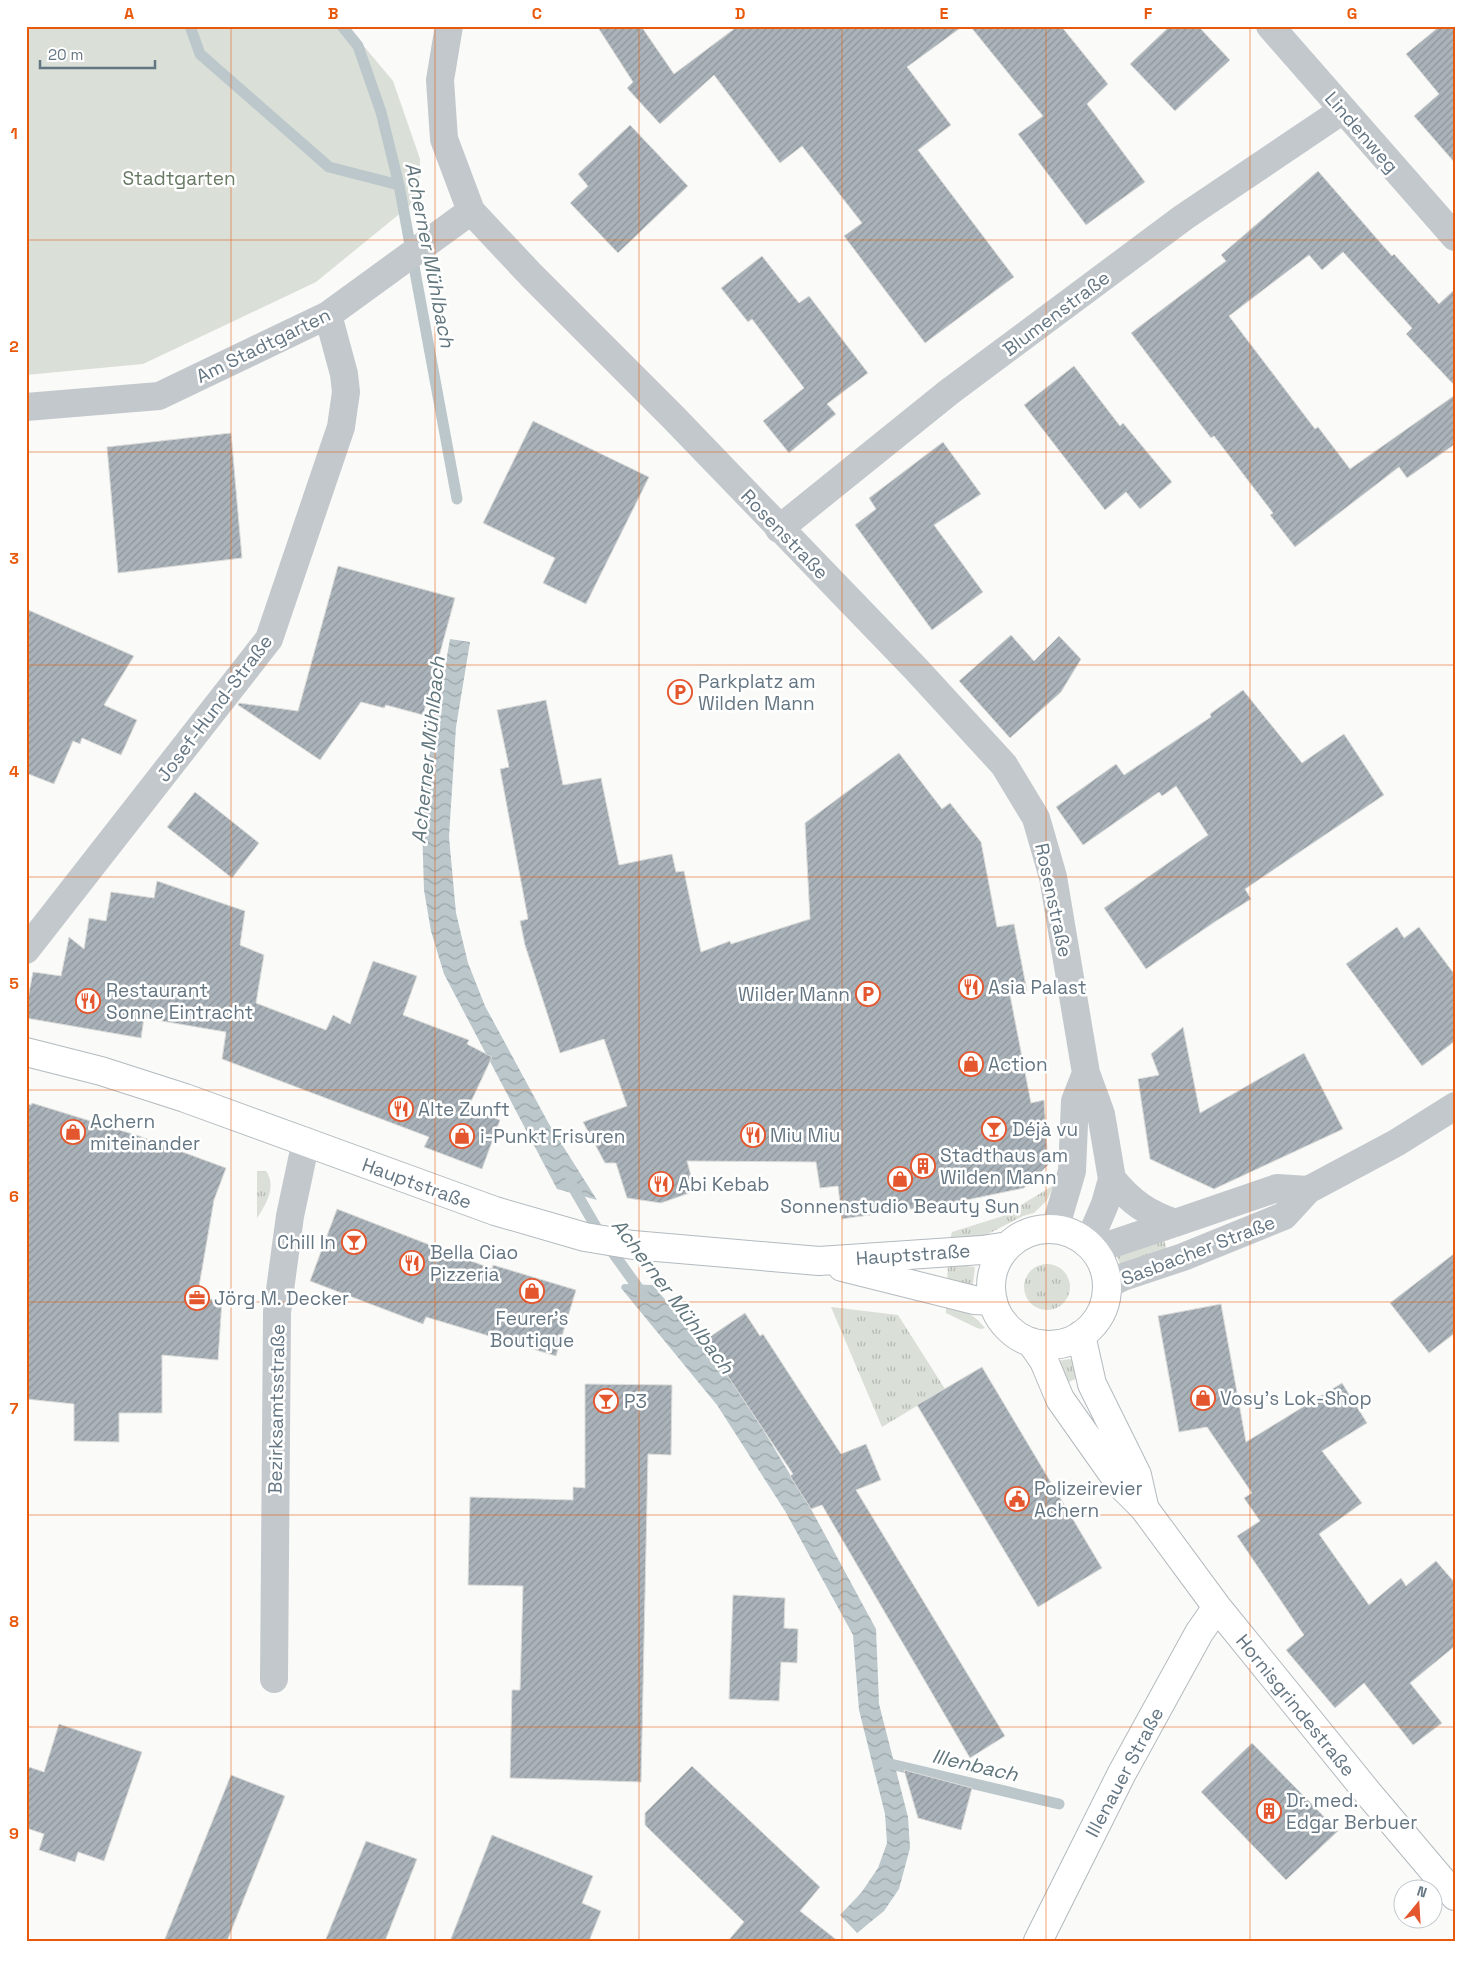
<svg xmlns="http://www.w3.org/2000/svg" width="1481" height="1967" font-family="'Space Grotesk',sans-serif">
  <defs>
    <pattern id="grass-tufts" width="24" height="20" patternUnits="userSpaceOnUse" patternTransform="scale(1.25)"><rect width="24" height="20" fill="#dadfd7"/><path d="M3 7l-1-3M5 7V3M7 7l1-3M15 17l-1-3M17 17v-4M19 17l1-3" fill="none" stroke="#b4b9b4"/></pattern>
    <pattern id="water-waves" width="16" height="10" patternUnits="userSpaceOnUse" patternTransform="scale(1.25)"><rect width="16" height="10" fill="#bbc7cb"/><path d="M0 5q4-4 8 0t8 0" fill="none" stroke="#9ca6aa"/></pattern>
    <pattern id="building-hatch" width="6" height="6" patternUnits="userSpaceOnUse" patternTransform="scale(1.25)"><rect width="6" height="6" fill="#aab3b9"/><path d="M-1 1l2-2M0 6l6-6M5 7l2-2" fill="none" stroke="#8e969c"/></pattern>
  </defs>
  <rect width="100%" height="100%" fill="#fafaf8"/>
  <path fill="url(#grass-tufts)" d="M 257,1171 L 266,1171 C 277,1187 266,1204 257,1218 Z
    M 1054,1185 L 1047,1200 L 1034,1213 L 1023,1216 L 986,1235 L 969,1239 L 950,1240 L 952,1232 L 1003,1216 Z
    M 1163,1236 L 1167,1250 L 1121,1266 L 1116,1255 Z
    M 948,1264 L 975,1267 L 973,1284 L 971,1286 L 947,1282 Z
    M1024 1287a23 23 0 1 1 46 0a23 23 0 1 1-46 0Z
    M 946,1303 C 962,1309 974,1314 985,1328 L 981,1329 L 977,1328 L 946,1313 Z
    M 831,1307 L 898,1315 L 945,1389 L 882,1427 Z
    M 1069,1359 L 1073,1360 L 1078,1378 L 1064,1384 L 1058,1361 Z"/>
  <path fill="#dadfd7" d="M 26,26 L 347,26 L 393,81 L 420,159 L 419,198 L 316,282 L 143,364 L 26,375 Z"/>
  <path fill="url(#water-waves)" d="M 450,639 L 470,642 L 456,727 L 449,837 L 456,913 L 468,963 L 485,1006 L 549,1124 L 597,1200 L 557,1189 L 444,974 L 431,931 L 424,890 L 422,825 L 425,781 Z
    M 624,1284 L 653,1285 L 727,1375 L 762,1428 L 811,1509 L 876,1629 L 879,1704 L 908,1817 L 910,1848 L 899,1889 L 884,1911 L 857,1933 L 840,1915 L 861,1893 L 878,1868 L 887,1843 L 885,1814 L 859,1710 L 853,1635 L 785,1511 L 717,1405 L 621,1288 L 622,1285 Z"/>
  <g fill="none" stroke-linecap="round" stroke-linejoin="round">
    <path stroke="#bbc7cb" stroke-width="11" d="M 190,26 L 200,54 L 329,167 L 399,185
      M 342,26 L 358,46 L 381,112 L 399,185 L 457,499
      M 570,1182 L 603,1239 L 644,1296
      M 882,1762 L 1059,1804"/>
  </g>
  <path fill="url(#building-hatch)" stroke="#dcdcda" d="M 597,26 L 641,26 L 674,74 L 738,26 L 963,26 L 907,67 L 951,125 L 918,150 L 1014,277 L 925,343 L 844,236 L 862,223 L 802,146 L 780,163 L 714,75 L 660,124 L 627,88 L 633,82 Z
    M 970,26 L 1061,26 L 1108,84 L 1087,104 L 1145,182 L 1086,225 L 1018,134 L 1043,116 Z
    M 1170,26 L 1198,26 L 1230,60 L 1175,111 L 1130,64 Z
    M 1440,26 L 1455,26 L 1455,163 L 1414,116 L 1439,94 L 1406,54 Z
    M 630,125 L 688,186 L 618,253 L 570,203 L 588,186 L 578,174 Z
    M 1318,171 L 1392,256 L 1394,254 L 1439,304 L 1455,289 L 1455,386 L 1406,334 L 1412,328 L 1343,252 L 1322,270 L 1309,255 L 1229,316 L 1315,429 L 1318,427 L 1350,469 L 1455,395 L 1455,444 L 1407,478 L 1399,467 L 1295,547 L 1270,515 L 1273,513 L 1214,436 L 1211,438 L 1131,333 L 1226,261 L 1221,255 Z
    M 762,256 L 799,303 L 809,296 L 868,373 L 827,404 L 836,414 L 789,453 L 763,421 L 804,388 L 752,319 L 748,322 L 721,288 Z
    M 1074,366 L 1120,426 L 1123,423 L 1172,482 L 1140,509 L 1126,492 L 1105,510 L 1024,405 Z
    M 533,421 L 649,477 L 586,604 L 543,583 L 555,558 L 483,523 Z
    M 231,433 L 242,558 L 118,573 L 107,447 Z
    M 943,442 L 981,494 L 934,525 L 983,592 L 932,630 L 855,525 L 876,509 L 869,498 Z
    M 338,566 L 455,598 L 423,715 L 386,705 L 384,708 L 361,702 L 320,760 L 238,705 L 239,703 L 298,711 Z
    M 26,609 L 134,656 L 104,705 L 137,720 L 121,755 L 82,738 L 80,744 L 73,741 L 54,784 L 26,773 Z
    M 1011,635 L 1034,661 L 1059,636 L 1081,659 L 1061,692 L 1010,738 L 959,681 Z
    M 1243,690 L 1302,763 L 1344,734 L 1384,795 L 1245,889 L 1251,899 L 1216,921 L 1146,969 L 1104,908 L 1208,835 L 1176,786 L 1162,796 L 1159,792 L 1083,845 L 1056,807 L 1116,764 L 1124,775 L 1211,717 L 1210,714 Z
    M 546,700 L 563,785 L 601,778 L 619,865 L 672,854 L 676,872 L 684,871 L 701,952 L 730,941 L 731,944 L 810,919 L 805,823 L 899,753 L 942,809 L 950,803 L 981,842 L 997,927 L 1014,924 L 1027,991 L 1010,995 L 1031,1103 L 1044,1100 L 1048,1165 L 1024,1188 L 952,1203 L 842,1219 L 838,1186 L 820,1188 L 816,1162 L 687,1161 L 695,1191 L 661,1203 L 627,1198 L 616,1163 L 605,1163 L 583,1122 L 627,1106 L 604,1039 L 560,1053 L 525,945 L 520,921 L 528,919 L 500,769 L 509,767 L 497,710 Z
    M 195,792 L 259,843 L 232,878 L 167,827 Z
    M 157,881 L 245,911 L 240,945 L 264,955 L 256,1003 L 326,1030 L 333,1015 L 350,1024 L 373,961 L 417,976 L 403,1015 L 469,1040 L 467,1044 L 492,1057 L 468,1108 L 500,1120 L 482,1169 L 424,1147 L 429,1137 L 222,1059 L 226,1032 L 144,1018 L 141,1038 L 26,1018 L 26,1008 L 33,972 L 61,976 L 69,937 L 84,949 L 89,918 L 106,921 L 111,892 L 154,898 Z
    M 1397,927 L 1404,938 L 1419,927 L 1455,975 L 1455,1041 L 1422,1066 L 1346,964 Z
    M 1183,1027 L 1200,1113 L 1304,1053 L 1343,1129 L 1214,1189 L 1150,1159 L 1138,1079 L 1159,1075 L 1151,1054 Z
    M 32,1103 L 139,1136 L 226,1168 L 214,1200 L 197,1298 L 222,1300 L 218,1360 L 162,1355 L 162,1413 L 119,1413 L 119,1442 L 74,1441 L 74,1404 L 26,1399 L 26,1104 L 31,1105 Z
    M 337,1209 L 492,1269 L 493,1265 L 576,1290 L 556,1356 L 426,1317 L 423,1324 L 310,1281 Z
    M 1455,1253 L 1455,1333 L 1429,1353 L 1390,1303 Z
    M 1221,1304 L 1246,1442 L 1342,1383 L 1367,1423 L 1322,1451 L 1362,1503 L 1319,1534 L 1369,1605 L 1401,1578 L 1406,1586 L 1436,1561 L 1455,1583 L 1455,1646 L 1410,1683 L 1442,1723 L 1413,1745 L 1364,1683 L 1335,1708 L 1286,1650 L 1304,1635 L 1237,1536 L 1260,1521 L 1244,1498 L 1252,1493 L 1207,1427 L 1179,1432 L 1158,1316 Z
    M 745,1313 L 760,1336 L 763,1334 L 841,1454 L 866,1444 L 881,1480 L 856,1490 L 1005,1736 L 970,1758 L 822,1505 L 811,1509 L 790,1476 L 793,1474 L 719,1363 L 723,1361 L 708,1338 Z
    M 982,1367 L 1102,1568 L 1038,1607 L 917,1405 Z
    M 585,1384 L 672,1385 L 671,1455 L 648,1454 L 641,1782 L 510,1778 L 512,1690 L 520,1690 L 523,1586 L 468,1585 L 470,1497 L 573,1500 L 573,1487 L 585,1488 Z
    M 733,1595 L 785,1598 L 784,1628 L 798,1629 L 797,1663 L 781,1662 L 779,1701 L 729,1699 Z
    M 59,1724 L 142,1752 L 104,1861 L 78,1852 L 75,1862 L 39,1850 L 44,1834 L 26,1828 L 26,1766 L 44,1772 Z
    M 1252,1743 L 1338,1831 L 1286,1880 L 1201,1792 Z
    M 692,1766 L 820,1887 L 800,1911 L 838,1941 L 728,1941 L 744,1922 L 645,1825 L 645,1813 Z
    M 904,1770 L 972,1788 L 961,1830 L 918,1818 Z
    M 231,1775 L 285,1796 L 227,1941 L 164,1941 Z
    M 492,1835 L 593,1876 L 582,1903 L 601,1911 L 589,1941 L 450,1941 Z
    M 366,1841 L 417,1859 L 385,1941 L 325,1941 Z"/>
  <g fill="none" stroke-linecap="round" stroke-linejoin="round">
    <defs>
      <path id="secondary" d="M 26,1052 L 101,1071 L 185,1098 L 495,1211 L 585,1237 L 633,1245 L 819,1261 L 982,1250 L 1008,1246
        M991 1287a58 58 0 1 1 116 0a58 58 0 1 1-116 0Z
        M 842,1267 L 974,1300 L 993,1301
        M 1081,1335 L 1092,1384 L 1137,1475 L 1144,1506
        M 1031,1342 L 1044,1361 L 1060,1399 L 1120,1484 L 1144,1508 L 1217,1607 L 1368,1793 L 1455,1896
        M 1038,1941 L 1122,1773 L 1199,1633 L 1217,1607"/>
    </defs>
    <use href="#secondary" stroke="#b3babf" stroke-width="30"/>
    <path stroke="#c3c8cc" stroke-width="28" d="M 1270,26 L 1455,237
      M 26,407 L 159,396 L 328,315 L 471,211
      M 779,529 L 949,392 L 1184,217 L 1343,110
      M 26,950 L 269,639 L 341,427 L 346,392 L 344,374 L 328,315
      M 274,1679 L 277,1312 L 290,1216 L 306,1141"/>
    <path stroke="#c3c8cc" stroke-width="28" d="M 449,26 L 440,80 L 444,139 L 471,211 L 531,275 L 673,417 L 916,669 L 1004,765 L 1036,818 L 1053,877 L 1086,1073 L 1101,1114 L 1112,1179 L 1105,1204 L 1088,1244
      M 1112,1179 C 1132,1203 1147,1213 1175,1223
      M 1055,1229 L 1072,1171 L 1075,1101 L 1086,1073
      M 1094,1250 L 1175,1223 L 1277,1188 L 1308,1190
      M 1107,1285 L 1123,1277 L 1183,1257 L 1284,1216 L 1308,1190 L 1396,1143 L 1455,1106"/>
    <use href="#secondary" stroke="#fff" stroke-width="28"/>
  </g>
  <path fill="none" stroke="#e8590c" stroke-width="1" stroke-opacity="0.55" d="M 231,26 L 231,1941M 435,26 L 435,1941M 639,26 L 639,1941M 842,26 L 842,1941M 1046,26 L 1046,1941M 1250,26 L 1250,1941M 26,240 L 1455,240M 26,452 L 1455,452M 26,665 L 1455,665M 26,877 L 1455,877M 26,1090 L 1455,1090M 26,1302 L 1455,1302M 26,1515 L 1455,1515M 26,1727 L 1455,1727"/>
  <defs>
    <symbol id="parking-ring" viewBox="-11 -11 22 22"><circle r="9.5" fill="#fff" stroke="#e4572e" stroke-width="1.5"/><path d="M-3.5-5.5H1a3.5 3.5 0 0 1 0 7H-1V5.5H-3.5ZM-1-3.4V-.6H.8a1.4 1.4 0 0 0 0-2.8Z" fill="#e4572e"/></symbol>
    <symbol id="restaurant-ring" viewBox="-11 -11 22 22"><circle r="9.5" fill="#fff" stroke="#e4572e" stroke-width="1.5"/><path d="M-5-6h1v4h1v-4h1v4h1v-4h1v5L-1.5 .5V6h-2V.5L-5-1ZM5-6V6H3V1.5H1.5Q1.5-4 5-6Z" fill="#e4572e"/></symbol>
    <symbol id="shop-ring" viewBox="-11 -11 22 22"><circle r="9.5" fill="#fff" stroke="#e4572e" stroke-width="1.5"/><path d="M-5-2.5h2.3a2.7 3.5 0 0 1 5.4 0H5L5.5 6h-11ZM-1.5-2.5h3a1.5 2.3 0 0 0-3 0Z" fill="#e4572e"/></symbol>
    <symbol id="bar-ring" viewBox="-11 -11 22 22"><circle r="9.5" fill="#fff" stroke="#e4572e" stroke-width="1.5"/><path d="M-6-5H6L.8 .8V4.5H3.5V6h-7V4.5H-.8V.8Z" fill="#e4572e"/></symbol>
    <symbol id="building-ring" viewBox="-11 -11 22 22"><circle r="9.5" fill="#fff" stroke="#e4572e" stroke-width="1.5"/><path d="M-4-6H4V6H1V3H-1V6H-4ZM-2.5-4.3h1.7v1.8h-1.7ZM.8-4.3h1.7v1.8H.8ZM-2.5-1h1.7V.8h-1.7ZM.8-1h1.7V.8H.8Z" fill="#e4572e"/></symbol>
    <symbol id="office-ring" viewBox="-11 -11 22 22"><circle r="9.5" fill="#fff" stroke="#e4572e" stroke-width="1.5"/><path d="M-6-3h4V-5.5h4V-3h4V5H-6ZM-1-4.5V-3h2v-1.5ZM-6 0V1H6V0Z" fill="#e4572e"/></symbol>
    <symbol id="civic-ring" viewBox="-11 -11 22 22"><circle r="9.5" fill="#fff" stroke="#e4572e" stroke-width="1.5"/><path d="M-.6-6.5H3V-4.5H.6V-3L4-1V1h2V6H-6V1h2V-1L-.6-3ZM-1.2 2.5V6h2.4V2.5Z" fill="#e4572e"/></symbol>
  </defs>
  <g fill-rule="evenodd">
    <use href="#parking-ring" x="666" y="678" width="28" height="28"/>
    <use href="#restaurant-ring" x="957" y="973" width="28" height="28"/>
    <use href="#parking-ring" x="854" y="980" width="28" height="28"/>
    <use href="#restaurant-ring" x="74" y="987" width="28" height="28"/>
    <use href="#shop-ring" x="957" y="1050" width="28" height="28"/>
    <use href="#restaurant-ring" x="387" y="1095" width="28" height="28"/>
    <use href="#bar-ring" x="980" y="1115" width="28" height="28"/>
    <use href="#shop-ring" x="59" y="1118" width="28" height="28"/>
    <use href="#restaurant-ring" x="739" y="1121" width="28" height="28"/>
    <use href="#shop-ring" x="448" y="1122" width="28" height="28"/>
    <use href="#building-ring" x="909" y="1152" width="28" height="28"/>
    <use href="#shop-ring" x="886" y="1165" width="28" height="28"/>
    <use href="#restaurant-ring" x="647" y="1170" width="28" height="28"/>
    <use href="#bar-ring" x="340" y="1228" width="28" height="28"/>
    <use href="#restaurant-ring" x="398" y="1249" width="28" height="28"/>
    <use href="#shop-ring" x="518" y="1277" width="28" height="28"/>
    <use href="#office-ring" x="183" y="1284" width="28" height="28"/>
    <use href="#shop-ring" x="1189" y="1384" width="28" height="28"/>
    <use href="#bar-ring" x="592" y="1387" width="28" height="28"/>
    <use href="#civic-ring" x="1003" y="1485" width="28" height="28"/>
    <use href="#building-ring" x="1255" y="1797" width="28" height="28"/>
  </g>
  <g text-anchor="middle" stroke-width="5" stroke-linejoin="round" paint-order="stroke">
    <g font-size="19" fill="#657683" stroke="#fff">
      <text transform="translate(1362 132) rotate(49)" y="7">Lindenweg</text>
      <text transform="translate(1056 313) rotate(-37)" y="7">Blumenstraße</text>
      <text transform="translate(263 345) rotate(-26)" y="7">Am Stadtgarten</text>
      <text transform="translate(785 534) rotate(46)" y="7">Rosenstraße</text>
      <text transform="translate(214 708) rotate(-53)" y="7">Josef-Hund-Straße</text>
      <text transform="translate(1054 900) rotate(78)" y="7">Rosenstraße</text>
      <text transform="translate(417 1183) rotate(20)" y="7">Hauptstraße</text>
      <text transform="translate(1198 1250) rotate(-21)" y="7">Sasbacher Straße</text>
      <text transform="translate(913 1254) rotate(-4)" y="7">Hauptstraße</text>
      <text transform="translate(276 1409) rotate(-89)" y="7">Bezirksamtsstraße</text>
      <text transform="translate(1296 1705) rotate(51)" y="7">Hornisgrindestraße</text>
      <text transform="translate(1124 1772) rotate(-62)" y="7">Illenauer Straße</text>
    </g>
    <g font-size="19" fill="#687a64" stroke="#fff">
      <text x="179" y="185">Stadtgarten</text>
    </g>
    <g font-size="19" fill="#657683" stroke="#fff" text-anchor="start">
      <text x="698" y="688">Parkplatz am<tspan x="698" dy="22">Wilden Mann</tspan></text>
      <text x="988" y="994">Asia Palast</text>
      <text x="106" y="997">Restaurant<tspan x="106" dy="22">Sonne Eintracht</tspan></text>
      <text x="850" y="1001" text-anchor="end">Wilder Mann</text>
      <text x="988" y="1071">Action</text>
      <text x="418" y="1116">Alte Zunft</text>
      <text x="90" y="1128">Achern<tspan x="90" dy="22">miteinander</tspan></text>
      <text x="1012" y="1136">Déjà vu</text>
      <text x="770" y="1142">Miu Miu</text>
      <text x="480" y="1143">i-Punkt Frisuren</text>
      <text x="940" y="1162">Stadthaus am<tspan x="940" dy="22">Wilden Mann</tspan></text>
      <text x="678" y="1191">Abi Kebab</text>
      <text x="900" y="1213" text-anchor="middle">Sonnenstudio Beauty Sun</text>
      <text x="336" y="1249" text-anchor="end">Chill In</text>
      <text x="430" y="1259">Bella Ciao<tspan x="430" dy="22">Pizzeria</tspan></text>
      <text x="214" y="1305">Jörg M. Decker</text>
      <text x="532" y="1325" text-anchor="middle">Feurer's<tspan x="532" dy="22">Boutique</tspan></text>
      <text x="1220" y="1405">Vosy's Lok-Shop</text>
      <text x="624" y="1408">P3</text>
      <text x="1034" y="1495">Polizeirevier<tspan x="1034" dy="22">Achern</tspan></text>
      <text x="1286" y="1807">Dr. med.<tspan x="1286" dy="22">Edgar Berbuer</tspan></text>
    </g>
    <g font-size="20" font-style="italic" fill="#60757c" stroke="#fff">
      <text transform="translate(430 255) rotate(79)" y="7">Acherner Mühlbach</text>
      <text transform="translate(428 750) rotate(-84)" y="7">Acherner Mühlbach</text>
      <text transform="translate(673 1296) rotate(53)" y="7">Acherner Mühlbach</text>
      <text transform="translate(975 1765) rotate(13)" y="7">Illenbach</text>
    </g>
  </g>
  <rect width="1481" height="1967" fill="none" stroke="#ffffff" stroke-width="55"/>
  <g transform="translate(1418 1904) rotate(18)"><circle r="24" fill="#ffffff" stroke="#c1c8cd"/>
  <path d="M0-4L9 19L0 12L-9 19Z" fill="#e4572e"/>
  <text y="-8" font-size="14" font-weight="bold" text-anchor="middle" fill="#657683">N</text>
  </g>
  <path d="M40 60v8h115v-8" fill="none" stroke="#657683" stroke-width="2.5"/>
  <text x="48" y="60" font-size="15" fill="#657683" stroke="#ffffff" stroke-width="4" paint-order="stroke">20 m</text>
  <rect x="28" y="28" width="1426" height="1912" fill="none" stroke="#e8590c" stroke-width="2"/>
  <g font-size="16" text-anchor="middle" font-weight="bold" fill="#e8590c">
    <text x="129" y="19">A</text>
    <text x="333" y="19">B</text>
    <text x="537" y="19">C</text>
    <text x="740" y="19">D</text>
    <text x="944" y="19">E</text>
    <text x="1148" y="19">F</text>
    <text x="1352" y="19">G</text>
    <text x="14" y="139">1</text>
    <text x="14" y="352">2</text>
    <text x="14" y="564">3</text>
    <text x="14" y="777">4</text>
    <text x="14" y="989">5</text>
    <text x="14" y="1202">6</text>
    <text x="14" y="1414">7</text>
    <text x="14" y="1627">8</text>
    <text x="14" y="1839">9</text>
  </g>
</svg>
